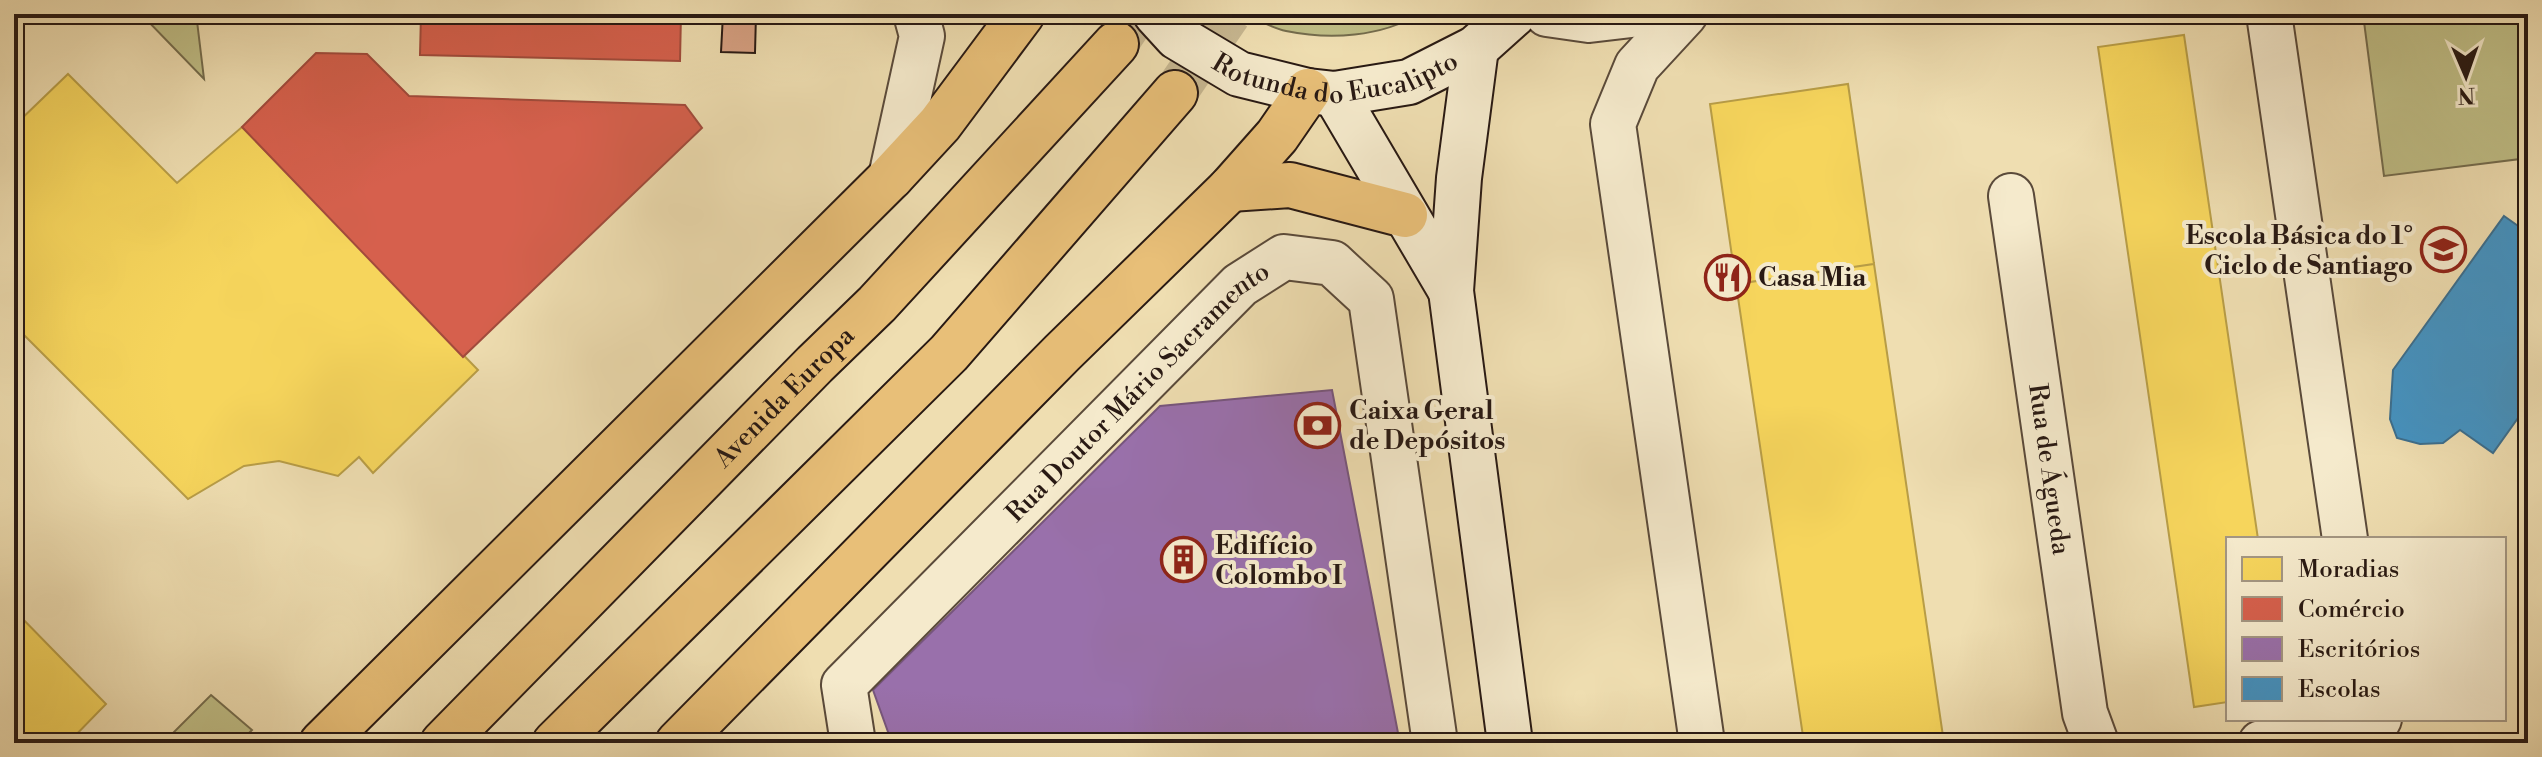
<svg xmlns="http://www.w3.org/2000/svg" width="2542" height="757" font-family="'Libre Bodoni',serif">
  <rect width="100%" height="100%" fill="#efdeb1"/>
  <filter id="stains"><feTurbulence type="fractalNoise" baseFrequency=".0025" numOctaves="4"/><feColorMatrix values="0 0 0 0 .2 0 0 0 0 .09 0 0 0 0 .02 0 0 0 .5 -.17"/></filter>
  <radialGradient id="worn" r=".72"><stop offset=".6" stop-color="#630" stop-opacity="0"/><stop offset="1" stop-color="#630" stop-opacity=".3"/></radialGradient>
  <path fill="#c0bf87" stroke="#746c4d" stroke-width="2" d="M 141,14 L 198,14 L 197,21 L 204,79 Z
    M 1245,14 L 1419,14 C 1381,37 1330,40 1286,31 C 1272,28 1258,20 1245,14 Z
    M 2363,14 L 2528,14 L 2528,158 L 2384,176 Z
    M 211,695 L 252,730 L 239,743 L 163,743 Z"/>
  <path fill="#f6d55c" stroke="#b89d46" stroke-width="2" d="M 2184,35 L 2258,539 L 2228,539 L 2228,702 L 2194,707 L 2098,47 Z
    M 68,74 L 177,183 L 242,127 L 478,370 L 373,473 L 359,457 L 338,476 L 279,461 L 244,466 L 188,499 L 14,325 L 14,126 Z
    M 1848,84 L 1874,264 L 1736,284 L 1710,104 Z
    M 1874,264 L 1944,743 L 1804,743 L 1736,284 Z
    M 14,610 L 106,704 L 68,743 L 14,743 Z"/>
  <path fill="#d6604d" stroke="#a24b3c" stroke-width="2" d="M 421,14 L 681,14 L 680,61 L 420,55 Z
    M 316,53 L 367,54 L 409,96 L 685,105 L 702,128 L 463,357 L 242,127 Z"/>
  <path fill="#9970ab" stroke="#77567d" stroke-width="2" d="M 1332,390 L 1398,733 L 1334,743 L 892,743 L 873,690 L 1160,406 Z"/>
  <path fill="#4393c3" stroke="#3b6e8e" stroke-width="2" d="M 2504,216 L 2528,233 L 2528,404 L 2493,453 L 2460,430 L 2443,443 L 2420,444 L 2397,438 L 2390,419 L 2393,370 Z"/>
  <path fill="#d7a183" stroke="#281913" stroke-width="2" d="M 723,14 L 756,14 L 755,53 L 721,52 Z"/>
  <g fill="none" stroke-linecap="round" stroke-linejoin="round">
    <path stroke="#c7b791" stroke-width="44" stroke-dasharray="44 22" stroke-linecap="butt" d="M 1116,44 L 1136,14
      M 1175,93 L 1229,14"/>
    <defs>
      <g id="street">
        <path d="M 1547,14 L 1589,20 L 1640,14"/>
        <path d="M 1685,14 L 1637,66 L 1613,124 L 1702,743"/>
        <path d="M 2269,14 L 2345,539"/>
        <path d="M 891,177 L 922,36 L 916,14"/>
        <path id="s1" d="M 2011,196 L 2085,713 L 2096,743"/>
        <path id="s2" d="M 853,743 L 844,685 L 1240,285 L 1284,257 L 1332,263 L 1371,299 L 1435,743"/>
        <path d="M 2261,743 L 2379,719"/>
      </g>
      <g id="secondary">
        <path id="s3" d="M 1156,14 L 1177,37 L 1239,74 L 1308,91 L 1335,94 L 1409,82 L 1476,48 L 1514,14"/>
        <path d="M 1476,48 L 1459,178 L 1451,291 L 1510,743"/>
        <path d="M 1335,94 L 1451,291"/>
      </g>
      <g id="primary">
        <path d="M 1230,189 L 1290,185 L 1405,215"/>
        <path d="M 322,743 L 891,177 L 940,124 L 1022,14"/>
        <path id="s4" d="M 443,743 L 815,364 L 877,304 L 1116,44"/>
        <path d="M 555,743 L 949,353 L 1175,93"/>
        <path d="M 678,743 L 1062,353 L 1230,189 L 1277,136 L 1308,91"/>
      </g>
    </defs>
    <use href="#street" stroke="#5a4a3a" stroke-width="48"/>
    <use href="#secondary" stroke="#281913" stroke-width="48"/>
    <use href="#primary" stroke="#281913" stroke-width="48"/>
    <use href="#street" stroke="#f5eacc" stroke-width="44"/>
    <use href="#secondary" stroke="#f5eacc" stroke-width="44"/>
    <use href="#primary" stroke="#e8bf78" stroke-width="44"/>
  </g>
  <defs>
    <symbol id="school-ring" viewBox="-11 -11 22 22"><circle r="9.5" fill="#f5eacc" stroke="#8f2418" stroke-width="1.5"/><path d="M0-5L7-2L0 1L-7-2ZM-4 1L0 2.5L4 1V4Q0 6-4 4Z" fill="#8f2418"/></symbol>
    <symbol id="restaurant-ring" viewBox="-11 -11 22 22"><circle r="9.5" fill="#f5eacc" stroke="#8f2418" stroke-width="1.5"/><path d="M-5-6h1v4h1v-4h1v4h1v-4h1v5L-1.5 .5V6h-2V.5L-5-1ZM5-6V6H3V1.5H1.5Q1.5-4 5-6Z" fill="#8f2418"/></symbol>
    <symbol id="bank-ring" viewBox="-11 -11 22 22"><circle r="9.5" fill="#f5eacc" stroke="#8f2418" stroke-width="1.5"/><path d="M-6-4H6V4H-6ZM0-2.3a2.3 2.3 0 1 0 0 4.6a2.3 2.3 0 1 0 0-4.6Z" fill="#8f2418"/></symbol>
    <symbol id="building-ring" viewBox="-11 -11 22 22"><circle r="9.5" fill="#f5eacc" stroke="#8f2418" stroke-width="1.5"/><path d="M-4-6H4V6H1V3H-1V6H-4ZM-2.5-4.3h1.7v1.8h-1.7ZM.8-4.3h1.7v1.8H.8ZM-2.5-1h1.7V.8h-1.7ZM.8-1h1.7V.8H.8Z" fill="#8f2418"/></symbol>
  </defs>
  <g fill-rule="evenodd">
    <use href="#school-ring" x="2418" y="224" width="51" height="51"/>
    <use href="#restaurant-ring" x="1702" y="252" width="51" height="51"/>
    <use href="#bank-ring" x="1292" y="400" width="51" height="51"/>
    <use href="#building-ring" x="1158" y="534" width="51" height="51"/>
  </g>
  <g text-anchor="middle" stroke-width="8" stroke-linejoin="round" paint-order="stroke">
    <g font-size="26" fill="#281913" stroke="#f5eacc">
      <text dy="9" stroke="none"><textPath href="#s3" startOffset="202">Rotunda do Eucalipto</textPath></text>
      <text dy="9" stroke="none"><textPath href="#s2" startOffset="474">Rua Doutor Mário Sacramento</textPath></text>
      <text dy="9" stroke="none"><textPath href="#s4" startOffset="486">Avenida Europa</textPath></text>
      <text dy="9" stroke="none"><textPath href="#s1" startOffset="276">Rua de Águeda</textPath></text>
    </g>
    <g font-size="26" font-weight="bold" fill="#281913" stroke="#f5eacc" text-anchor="start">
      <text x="2413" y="244" text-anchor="end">Escola Básica do 1°<tspan x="2413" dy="30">Ciclo de Santiago</tspan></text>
      <text x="1758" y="286">Casa Mia</text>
      <text x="1349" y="419">Caixa Geral<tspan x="1349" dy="30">de Depósitos</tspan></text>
      <text x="1215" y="554">Edifício<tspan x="1215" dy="30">Colombo I</tspan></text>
    </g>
  </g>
  <rect width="2542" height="757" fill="none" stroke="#efdeb1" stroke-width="48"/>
  <rect x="16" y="16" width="2510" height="725" fill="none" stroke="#281913" stroke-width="4"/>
  <rect x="24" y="24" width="2494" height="709" fill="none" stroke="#281913" stroke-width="2"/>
  <rect x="2226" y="537" width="280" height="184" fill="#f5eacc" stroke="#a39682" stroke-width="2"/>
  <rect x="2242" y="557" width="40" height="24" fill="#f6d55c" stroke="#a39682" stroke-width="2"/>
  <text x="2298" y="577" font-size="24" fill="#281913">Moradias</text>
  <rect x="2242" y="597" width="40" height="24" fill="#d6604d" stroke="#a39682" stroke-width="2"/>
  <text x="2298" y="617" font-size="24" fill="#281913">Comércio</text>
  <rect x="2242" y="637" width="40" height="24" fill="#9970ab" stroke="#a39682" stroke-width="2"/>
  <text x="2298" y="657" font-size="24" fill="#281913">Escritórios</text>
  <rect x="2242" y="677" width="40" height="24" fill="#4393c3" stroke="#a39682" stroke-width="2"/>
  <text x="2298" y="697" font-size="24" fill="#281913">Escolas</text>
  <g transform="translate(2466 76) rotate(178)" stroke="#f5eacc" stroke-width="6" paint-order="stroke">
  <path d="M0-6L14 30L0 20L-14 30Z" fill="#281913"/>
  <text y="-12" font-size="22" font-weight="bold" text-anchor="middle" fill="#281913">N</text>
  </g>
  <rect width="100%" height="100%" filter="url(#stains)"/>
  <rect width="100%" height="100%" fill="url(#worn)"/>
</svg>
